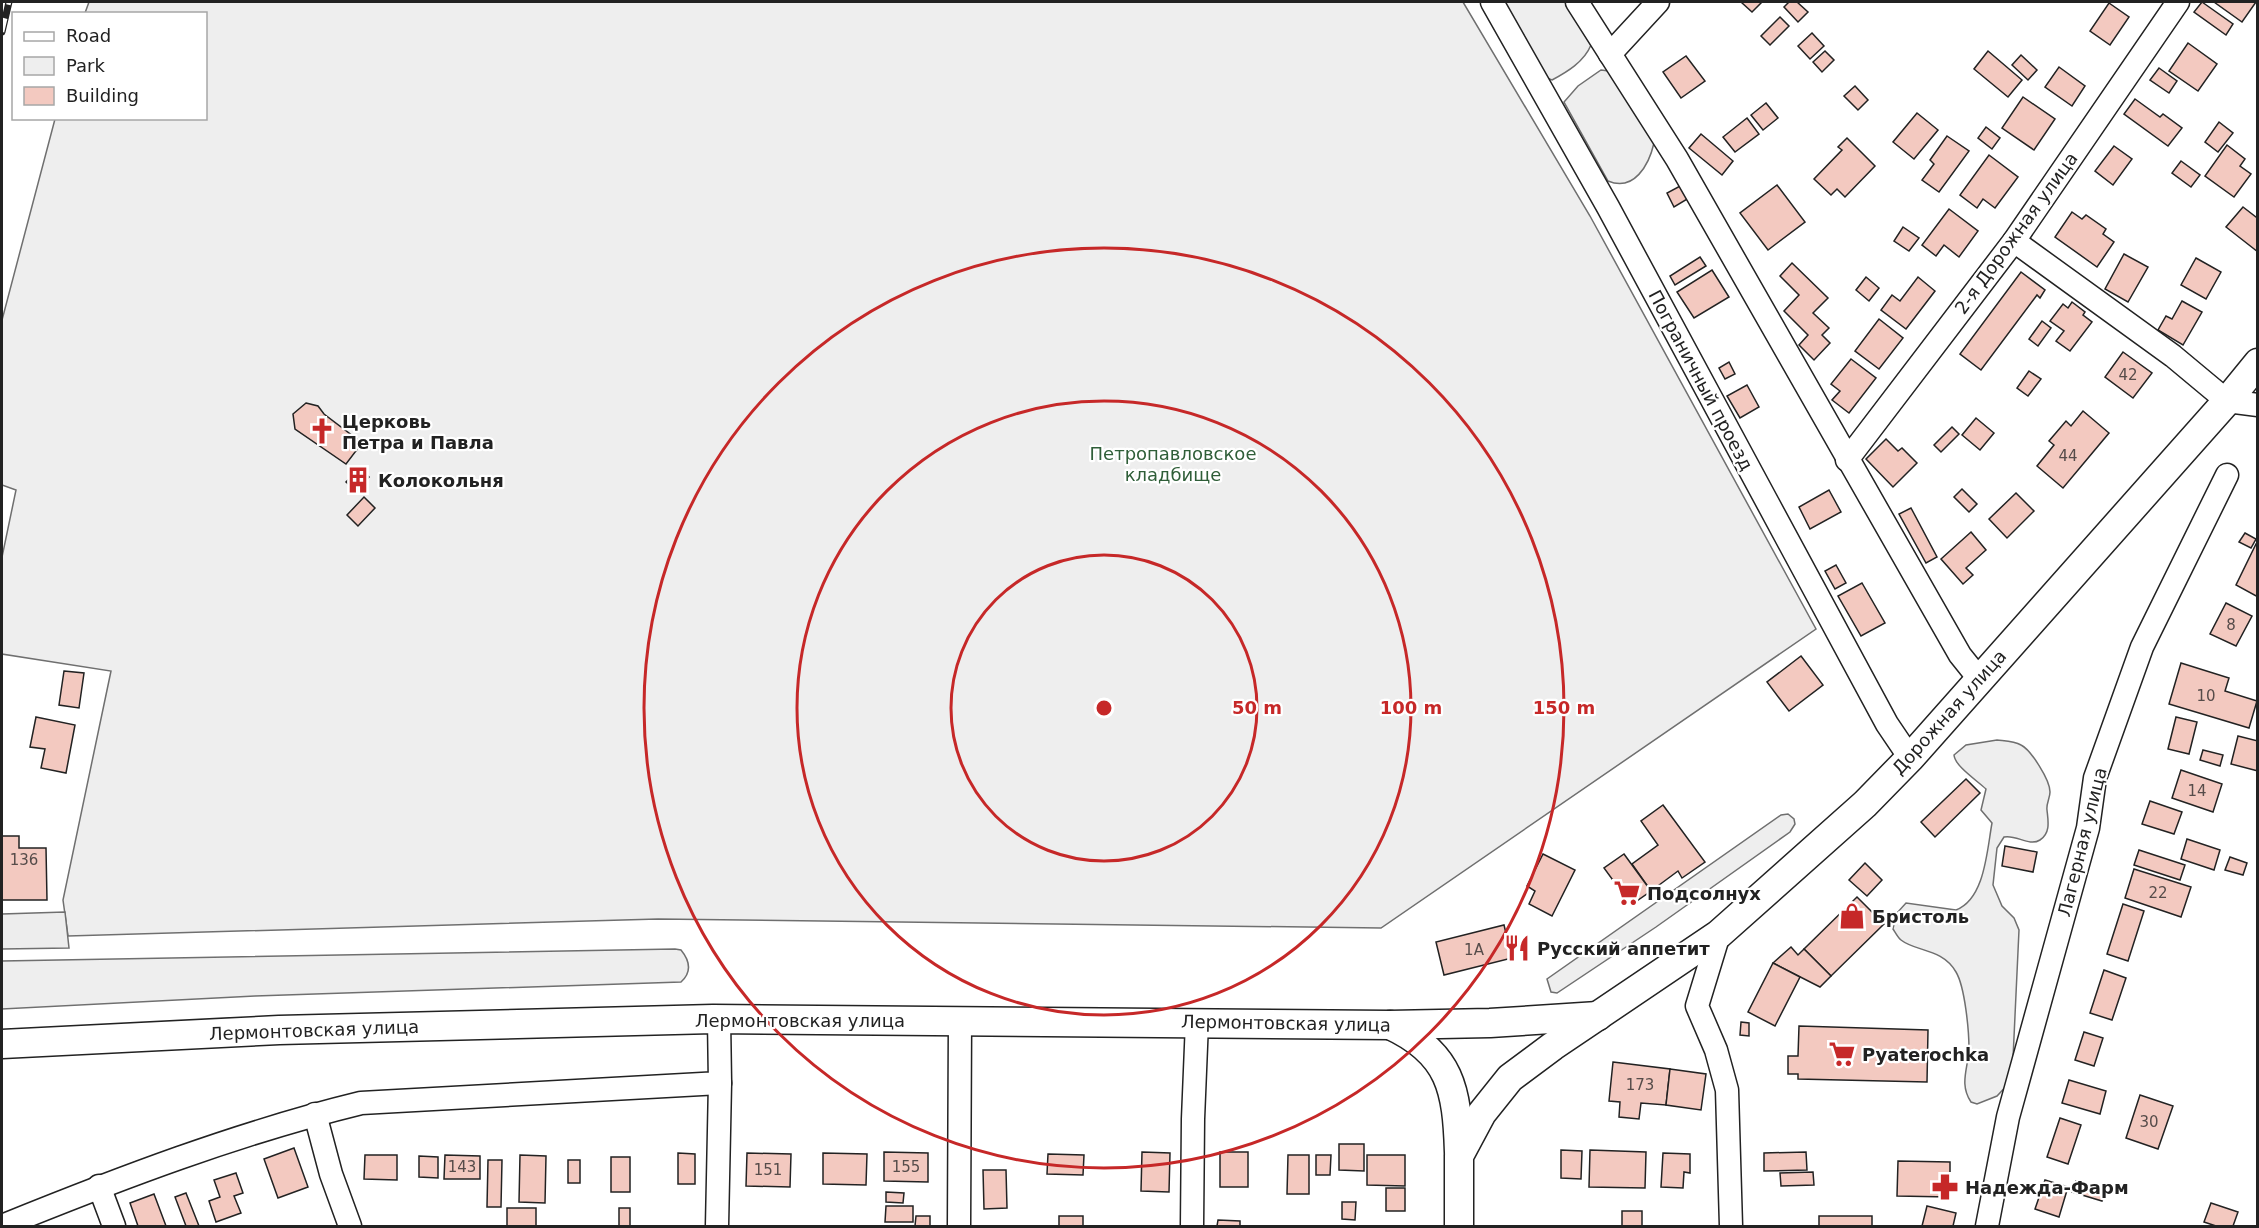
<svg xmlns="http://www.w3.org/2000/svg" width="2259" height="1228" font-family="'DejaVu Sans',sans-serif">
  <rect width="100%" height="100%" fill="#fff"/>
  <g fill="#eee" stroke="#6f6f6f" stroke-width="1.5">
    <polygon points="89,2 1463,2 1590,216 1816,629 1381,928 658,919 68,936 63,900 111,671 2,654 2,557 16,490 2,485 2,320 55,119 206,118 206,14 85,13"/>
    <path d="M1504,2H1565L1591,45C1584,62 1567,72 1552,80L1547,78Z"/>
    <path d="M1601,70L1609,71L1654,143C1649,165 1634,192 1608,181L1564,102L1578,86Z"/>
    <path d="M1997,740C2005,741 2014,741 2021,745C2031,750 2050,780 2050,792C2050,798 2046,804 2047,810C2048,820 2051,833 2040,840C2029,847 2016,834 2004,837L1997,848L1993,885L2002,906L2014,918L2019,930L2012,1080L1997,1096L1977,1104L1971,1102C1959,1084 1968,1069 1969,1049C1969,1031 1965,987 1956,972C1942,948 1916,952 1901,940C1898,938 1895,932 1893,929L1896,914L1906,903L1956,910C1985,899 1987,850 1992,823L1981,810L1986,789C1975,779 1955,766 1954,755L1966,745Z"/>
    <polygon points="1788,814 1794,819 1795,824 1790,832 1656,927 1557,993 1551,992 1547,979 1781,815"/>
    <path d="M675,949L681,950C690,961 692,972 681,982L255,996L2,1009V961Z"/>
  </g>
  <polygon fill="#ededed" stroke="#6f6f6f" stroke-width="1.5" points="65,912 69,948 2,949 2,914"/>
  <g fill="#f3c9c0" stroke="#222" stroke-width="1.5">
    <polygon points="1741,2 1762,2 1752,12"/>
    <polygon points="1789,2 1797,2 1808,12 1798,22 1784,7"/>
    <polygon points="2202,2 2233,24 2226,35 2194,12"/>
    <polygon points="2214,2 2256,2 2242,22"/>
    <polygon points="2109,3 2129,17 2110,45 2090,31"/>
    <polygon points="1780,17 1789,26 1770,45 1761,36"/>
    <polygon points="1812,33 1824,46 1810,59 1798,46"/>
    <polygon points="2188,43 2217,64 2198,91 2169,71"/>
    <polygon points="1825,51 1834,60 1822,72 1813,62"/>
    <polygon points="1988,51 2022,80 2008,97 1974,69"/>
    <polygon points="2021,55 2037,70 2028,80 2012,65"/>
    <polygon points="1686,56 1705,81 1681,98 1663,72"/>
    <polygon points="2059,67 2085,86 2072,106 2045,87"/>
    <polygon points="2159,68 2177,81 2169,93 2150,80"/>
    <polygon points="1855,86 1868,100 1858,110 1844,96"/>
    <polygon points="2023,97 2055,119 2034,150 2002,128"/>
    <polygon points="2135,99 2160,117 2163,114 2182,128 2168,146 2124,114"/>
    <polygon points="1766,103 1778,118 1763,130 1751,115"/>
    <polygon points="1917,113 1938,130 1914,159 1893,142"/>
    <polygon points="1747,118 1759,134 1735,152 1723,137"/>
    <polygon points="2219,122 2233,133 2218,152 2205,142"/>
    <polygon points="1986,127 2000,138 1992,149 1978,138"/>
    <polygon points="1701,134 1733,161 1722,175 1689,148"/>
    <polygon points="1947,136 1969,151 1939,192 1922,180 1934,164 1930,160"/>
    <polygon points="1847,138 1875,166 1845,197 1837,189 1831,195 1814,179 1842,150 1838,147"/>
    <polygon points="2227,145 2245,159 2240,166 2251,174 2234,197 2205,176"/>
    <polygon points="2114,146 2132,159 2113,185 2095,171"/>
    <polygon points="1989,155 2018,177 1995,208 1983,199 1977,208 1960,195"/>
    <polygon points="2181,161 2200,175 2191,187 2172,173"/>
    <polygon points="1682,185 1689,198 1674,207 1667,193"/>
    <polygon points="1777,185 1805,222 1768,250 1740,213"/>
    <polygon points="2243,207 2256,217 2258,215 2258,252 2226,227"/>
    <polygon points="1949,209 1978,231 1959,257 1944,245 1936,256 1922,245"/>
    <polygon points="2072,212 2082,219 2086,215 2106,229 2103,234 2114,242 2097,267 2055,237"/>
    <polygon points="1903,227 1919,238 1909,251 1894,241"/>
    <polygon points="2124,254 2148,267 2128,302 2105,289"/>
    <polygon points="1700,257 1706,266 1675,285 1670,276"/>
    <polygon points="2196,258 2221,272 2206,299 2181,285"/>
    <polygon points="1792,263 1828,298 1813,313 1829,328 1822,335 1830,343 1814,360 1799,345 1808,335 1784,311 1799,295 1780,276"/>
    <polygon points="1712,270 1729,297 1694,318 1677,292"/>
    <polygon points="2021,272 2045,290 2040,298 2037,295 1981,370 1960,354"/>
    <polygon points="1866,277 1879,288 1869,301 1856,290"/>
    <polygon points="1918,277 1935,291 1906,329 1881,310 1892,295 1900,301"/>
    <polygon points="2182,301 2202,312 2183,345 2158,330 2166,316 2172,319"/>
    <polygon points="2072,302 2085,312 2083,315 2092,322 2070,351 2056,341 2064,331 2050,321 2063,304 2068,308"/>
    <polygon points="1879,319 1903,338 1879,369 1855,351"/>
    <polygon points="2042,321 2051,328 2038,346 2029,339"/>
    <polygon points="2123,352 2152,373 2133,398 2105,377"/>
    <polygon points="1851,359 1876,378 1849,413 1832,400 1840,391 1831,384"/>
    <polygon points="1729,362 1735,374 1725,379 1719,368"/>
    <polygon points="2029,371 2041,379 2028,396 2017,388"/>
    <polygon points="1747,385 1759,407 1740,418 1727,396"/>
    <polygon points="306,403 318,406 324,414 362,443 346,464 295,429 293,414"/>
    <polygon points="2083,411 2109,433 2063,488 2037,466 2054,445 2049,441 2066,421 2071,426"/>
    <polygon points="1976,418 1994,433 1980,450 1962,435"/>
    <polygon points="1952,427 1959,434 1941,452 1934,445"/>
    <polygon points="1886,439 1898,451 1902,448 1917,463 1893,487 1866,459"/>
    <polygon points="360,468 369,477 356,491 346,482"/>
    <polygon points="1962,489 1977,504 1969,512 1954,497"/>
    <polygon points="1829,490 1841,512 1810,529 1799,507"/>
    <polygon points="2016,493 2034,511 2007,538 1989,519"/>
    <polygon points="364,497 375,508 358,526 347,515"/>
    <polygon points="1911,508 1937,557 1926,563 1899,514"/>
    <polygon points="1971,532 1986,550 1966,568 1973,575 1963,584 1941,559"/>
    <polygon points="2245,533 2256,539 2251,548 2239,542"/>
    <polygon points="2256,544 2258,545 2258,597 2236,585"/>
    <polygon points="1836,565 1846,583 1835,589 1825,571"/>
    <polygon points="1862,583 1885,623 1861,636 1838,596"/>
    <polygon points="2226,603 2252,616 2236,646 2210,634"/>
    <polygon points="1801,656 1823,685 1789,711 1767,682"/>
    <polygon points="2181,663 2229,678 2225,691 2257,701 2249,728 2169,704"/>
    <polygon points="64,671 84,673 79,708 59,705"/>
    <polygon points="36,717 75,725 66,773 41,768 45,749 30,747"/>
    <polygon points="2176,717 2197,722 2189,754 2168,749"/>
    <polygon points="2238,736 2258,741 2258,771 2231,764"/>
    <polygon points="2203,750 2223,755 2220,766 2200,760"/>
    <polygon points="2181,770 2222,784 2213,812 2172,798"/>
    <polygon points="1966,779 1980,793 1935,837 1921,822"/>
    <polygon points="2150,801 2182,812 2174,834 2142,824"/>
    <polygon points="1663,805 1705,862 1682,878 1678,871 1651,891 1632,864 1658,845 1641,821"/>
    <polygon points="2,836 19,836 19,848 46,848 47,900 2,900"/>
    <polygon points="2187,839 2220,850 2214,870 2181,859"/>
    <polygon points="2005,846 2037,852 2033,872 2002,866"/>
    <polygon points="2139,850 2185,865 2180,880 2134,865"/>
    <polygon points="1543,854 1575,870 1552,916 1529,904 1535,891 1527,886"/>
    <polygon points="1624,854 1651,891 1631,905 1604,868"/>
    <polygon points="2230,857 2247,863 2243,875 2225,870"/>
    <polygon points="1865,863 1882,880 1867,896 1849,880"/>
    <polygon points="2134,869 2191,887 2181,917 2125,898"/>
    <polygon points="1857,897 1884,924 1831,976 1804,949"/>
    <polygon points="2123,904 2144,911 2128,961 2107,954"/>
    <polygon points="1504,925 1512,958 1444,975 1436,942"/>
    <polygon points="1791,947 1798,955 1804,949 1831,976 1820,987 1773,963"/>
    <polygon points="1773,963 1800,977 1775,1026 1748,1012"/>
    <polygon points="2104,970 2126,978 2112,1020 2090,1013"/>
    <polygon points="1741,1022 1749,1023 1749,1036 1740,1035"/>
    <polygon points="1799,1026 1928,1030 1927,1082 1798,1079 1798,1074 1788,1074 1788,1056 1798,1056"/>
    <polygon points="2084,1032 2103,1038 2094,1066 2075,1060"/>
    <polygon points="1613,1062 1670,1069 1666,1105 1641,1103 1639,1119 1619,1117 1620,1102 1609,1101"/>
    <polygon points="1670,1069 1706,1074 1701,1110 1666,1105"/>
    <polygon points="2069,1080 2106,1091 2100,1114 2062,1103"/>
    <polygon points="2140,1095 2173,1106 2158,1149 2126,1138"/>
    <polygon points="2060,1118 2081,1125 2068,1164 2047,1157"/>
    <polygon points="1339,1144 1364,1144 1364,1171 1339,1170"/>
    <polygon points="294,1148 308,1187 278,1198 264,1159"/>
    <polygon points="1561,1150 1582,1151 1581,1179 1561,1178"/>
    <polygon points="1590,1150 1646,1152 1645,1188 1589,1187"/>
    <polygon points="884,1152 928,1153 928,1182 884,1181"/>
    <polygon points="1142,1152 1170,1153 1169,1192 1141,1191"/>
    <rect x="1220" y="1152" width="28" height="35"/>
    <polygon points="1806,1152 1807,1170 1764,1171 1764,1153"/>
    <polygon points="678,1153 695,1154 695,1184 678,1184"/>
    <polygon points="747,1153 791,1154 790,1187 746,1186"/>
    <polygon points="823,1153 867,1154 866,1185 823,1184"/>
    <polygon points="1663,1153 1690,1154 1690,1173 1684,1172 1683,1188 1661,1187"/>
    <polygon points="1048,1154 1084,1155 1083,1175 1047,1174"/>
    <polygon points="365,1155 397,1155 397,1180 364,1179"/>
    <polygon points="445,1155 480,1156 480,1179 444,1179"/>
    <polygon points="520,1155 546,1156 545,1203 519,1202"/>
    <polygon points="1288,1155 1309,1155 1309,1194 1287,1194"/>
    <polygon points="1316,1155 1331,1155 1330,1175 1316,1175"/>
    <polygon points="1367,1155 1405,1155 1405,1186 1367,1185"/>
    <polygon points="419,1156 438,1157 438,1178 419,1177"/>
    <rect x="611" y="1157" width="19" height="35"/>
    <polygon points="488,1160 502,1160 501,1207 487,1207"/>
    <rect x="568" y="1160" width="12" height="23"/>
    <polygon points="1898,1161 1950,1162 1950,1197 1897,1196"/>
    <polygon points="983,1170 1006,1170 1007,1208 984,1209"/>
    <polygon points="1813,1172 1814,1185 1781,1186 1780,1173"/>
    <polygon points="236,1173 243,1193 234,1196 241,1213 216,1222 209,1201 220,1197 214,1180"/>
    <polygon points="2045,1180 2068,1187 2059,1217 2035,1209"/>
    <polygon points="2076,1181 2106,1190 2102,1201 2072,1192"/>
    <rect x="1386" y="1188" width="19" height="23"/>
    <polygon points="886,1192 904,1193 903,1203 886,1202"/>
    <polygon points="186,1193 199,1226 186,1226 175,1197"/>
    <polygon points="154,1194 166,1226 138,1226 130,1203"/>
    <polygon points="1342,1202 1356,1202 1355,1220 1342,1219"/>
    <polygon points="2211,1203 2238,1212 2233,1226 2216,1226 2204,1222"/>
    <polygon points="886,1206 913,1206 913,1222 885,1222"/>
    <polygon points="1927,1206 1956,1213 1953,1226 1922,1226"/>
    <rect x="507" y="1208" width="29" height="18"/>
    <rect x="619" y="1208" width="11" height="18"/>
    <rect x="1622" y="1211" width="20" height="15"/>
    <polygon points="916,1216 930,1216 930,1226 915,1226"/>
    <rect x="1059" y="1216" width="24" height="10"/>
    <rect x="1819" y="1216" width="53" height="10"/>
    <polygon points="1218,1220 1240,1221 1240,1226 1217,1226"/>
  </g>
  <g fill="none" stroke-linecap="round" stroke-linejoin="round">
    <g stroke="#222" stroke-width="25">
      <g id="minor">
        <polyline points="1492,2 1608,207 1887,724 1910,758"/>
        <polyline points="1577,2 1677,159 1960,655 1980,680"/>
        <polyline points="1610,54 1658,2"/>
        <polyline points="2014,241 2173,356 2227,401 2258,405"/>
        <polyline points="1847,460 2014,241 2178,2"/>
        <polyline points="1719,934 1697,1006 1716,1050 1727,1090 1731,1226"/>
        <polyline points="315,1114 331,1174 350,1226"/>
        <polyline points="99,1186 114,1226"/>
        <path d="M2,1226C118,1179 238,1133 361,1103L720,1083L719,1019"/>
        <polyline points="717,1226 720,1083"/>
        <polyline points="959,1226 960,1021"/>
        <polyline points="1192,1226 1193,1119 1197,1022"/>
        <polyline points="1987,1226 2008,1117 2088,828 2095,778 2142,647 2227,475"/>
      </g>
    </g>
    <g stroke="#222" stroke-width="31">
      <g id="major">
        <path d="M1390,1025C1451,1053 1457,1090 1459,1152"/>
        <polyline points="2,1044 279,1030 713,1019 1390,1025 1490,1023 1598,1016"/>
        <polyline points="1459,1226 1459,1156 1482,1113 1510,1078 1553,1046 1719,934 1865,804 1910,758 2227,401 2258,363"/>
      </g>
    </g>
    <use href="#minor" stroke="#fff" stroke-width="22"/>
    <use href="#major" stroke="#fff" stroke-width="28"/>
    <g stroke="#222" stroke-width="7">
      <polyline id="rail" points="2,32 9,2"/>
    </g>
    <use href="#rail" stroke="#fff" stroke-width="4.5" stroke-dasharray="14" stroke-linecap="butt"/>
  </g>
  <g fill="none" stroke="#c62828" stroke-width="3">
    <circle cx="1104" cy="708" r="153"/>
    <circle cx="1104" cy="708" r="307"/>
    <circle cx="1104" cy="708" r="460"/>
  </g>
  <defs>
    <g id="church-bare" transform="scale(2.07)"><path d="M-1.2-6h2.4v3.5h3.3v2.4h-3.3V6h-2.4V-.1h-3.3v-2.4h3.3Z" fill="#c62828" stroke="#fff" stroke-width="2.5" paint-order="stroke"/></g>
    <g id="building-bare" transform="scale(2.07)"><path d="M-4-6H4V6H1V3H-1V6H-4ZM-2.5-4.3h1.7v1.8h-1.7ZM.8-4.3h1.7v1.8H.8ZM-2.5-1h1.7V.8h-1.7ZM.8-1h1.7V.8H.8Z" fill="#c62828" stroke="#fff" stroke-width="2.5" paint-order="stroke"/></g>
    <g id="supermarket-bare" transform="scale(2.07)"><path d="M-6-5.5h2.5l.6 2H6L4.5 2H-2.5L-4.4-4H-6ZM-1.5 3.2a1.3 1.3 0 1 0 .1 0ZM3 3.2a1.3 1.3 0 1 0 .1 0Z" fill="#c62828" stroke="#fff" stroke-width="2.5" paint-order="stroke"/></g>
    <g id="shop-bare" transform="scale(2.07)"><path d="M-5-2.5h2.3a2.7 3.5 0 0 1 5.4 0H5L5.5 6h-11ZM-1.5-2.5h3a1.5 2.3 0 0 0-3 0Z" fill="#c62828" stroke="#fff" stroke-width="2.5" paint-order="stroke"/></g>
    <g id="restaurant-bare" transform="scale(2.07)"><path d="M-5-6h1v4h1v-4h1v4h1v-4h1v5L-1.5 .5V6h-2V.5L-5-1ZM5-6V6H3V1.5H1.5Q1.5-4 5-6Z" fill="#c62828" stroke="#fff" stroke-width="2.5" paint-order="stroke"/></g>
    <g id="pharmacy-bare" transform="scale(2.07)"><path d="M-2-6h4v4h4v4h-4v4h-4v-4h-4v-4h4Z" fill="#c62828" stroke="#fff" stroke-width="2.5" paint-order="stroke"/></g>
  </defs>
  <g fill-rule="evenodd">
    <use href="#church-bare" x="322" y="431"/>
    <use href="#building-bare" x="358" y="480"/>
    <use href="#supermarket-bare" x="1627" y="893"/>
    <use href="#shop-bare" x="1852" y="916"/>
    <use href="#restaurant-bare" x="1517" y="948"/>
    <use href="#supermarket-bare" x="1842" y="1054"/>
    <use href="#pharmacy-bare" x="1945" y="1187"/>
  </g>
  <g text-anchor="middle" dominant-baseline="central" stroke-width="4.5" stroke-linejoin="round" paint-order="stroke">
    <g font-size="15" fill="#564c4a">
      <text x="2128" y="375">42</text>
      <text x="2068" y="456">44</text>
      <text x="2231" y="625">8</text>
      <text x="2206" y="696">10</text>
      <text x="2197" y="791">14</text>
      <text x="24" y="860">136</text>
      <text x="2158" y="893">22</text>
      <text x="1474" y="950">1А</text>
      <text x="1640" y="1085">173</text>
      <text x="2149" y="1122">30</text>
      <text x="462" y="1167">143</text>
      <text x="906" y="1167">155</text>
      <text x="768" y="1170">151</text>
    </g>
    <g font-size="18" fill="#222" stroke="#fff">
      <text transform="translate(2016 233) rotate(-54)">2-я Дорожная улица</text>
      <text transform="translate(1701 380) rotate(62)">Пограничный проезд</text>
      <text transform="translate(1949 712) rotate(-48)">Дорожная улица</text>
      <text transform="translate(2082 842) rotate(-76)">Лагерная улица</text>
      <text x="800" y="1020">Лермонтовская улица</text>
      <text transform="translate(1286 1023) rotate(1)">Лермонтовская улица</text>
      <text transform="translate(314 1030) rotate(-2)">Лермонтовская улица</text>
    </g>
    <g font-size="18" font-weight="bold" fill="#222" stroke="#fff" text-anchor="start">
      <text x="342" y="421">Церковь<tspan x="342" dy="21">Петра и Павла</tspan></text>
      <text x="378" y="480">Колокольня</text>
      <text x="1647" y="893">Подсолнух</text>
      <text x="1872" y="916">Бристоль</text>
      <text x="1537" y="948">Русский аппетит</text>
      <text x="1862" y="1054">Pyaterochka</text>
      <text x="1965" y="1187">Надежда-Фарм</text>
    </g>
    <g font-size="18" fill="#2f5e38" stroke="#fff">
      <text x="1173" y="453">Петропавловское<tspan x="1173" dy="21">кладбище</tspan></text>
    </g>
  </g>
  <circle cx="1104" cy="708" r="9" fill="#c62828" stroke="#fff" stroke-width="3"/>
  <g font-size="18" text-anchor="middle" font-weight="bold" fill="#c62828" stroke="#fff" stroke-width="4.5" stroke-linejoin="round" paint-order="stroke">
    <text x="1257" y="714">50 m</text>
    <text x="1411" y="714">100 m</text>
    <text x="1564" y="714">150 m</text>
  </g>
  <rect width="2259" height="1228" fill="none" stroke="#222222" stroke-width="6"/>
  <rect x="12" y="12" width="195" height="108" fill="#ffffff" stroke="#a7a7a7" stroke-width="1.5"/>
  <rect x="24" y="32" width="30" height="9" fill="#ffffff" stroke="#a7a7a7" stroke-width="1.5"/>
  <text x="66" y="42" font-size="18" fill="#222222">Road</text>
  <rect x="24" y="57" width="30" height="18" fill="#eeeeee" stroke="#a7a7a7" stroke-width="1.5"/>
  <text x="66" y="72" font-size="18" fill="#222222">Park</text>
  <rect x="24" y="87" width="30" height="18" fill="#f3c9c0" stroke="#a7a7a7" stroke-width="1.5"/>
  <text x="66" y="102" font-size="18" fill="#222222">Building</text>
</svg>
